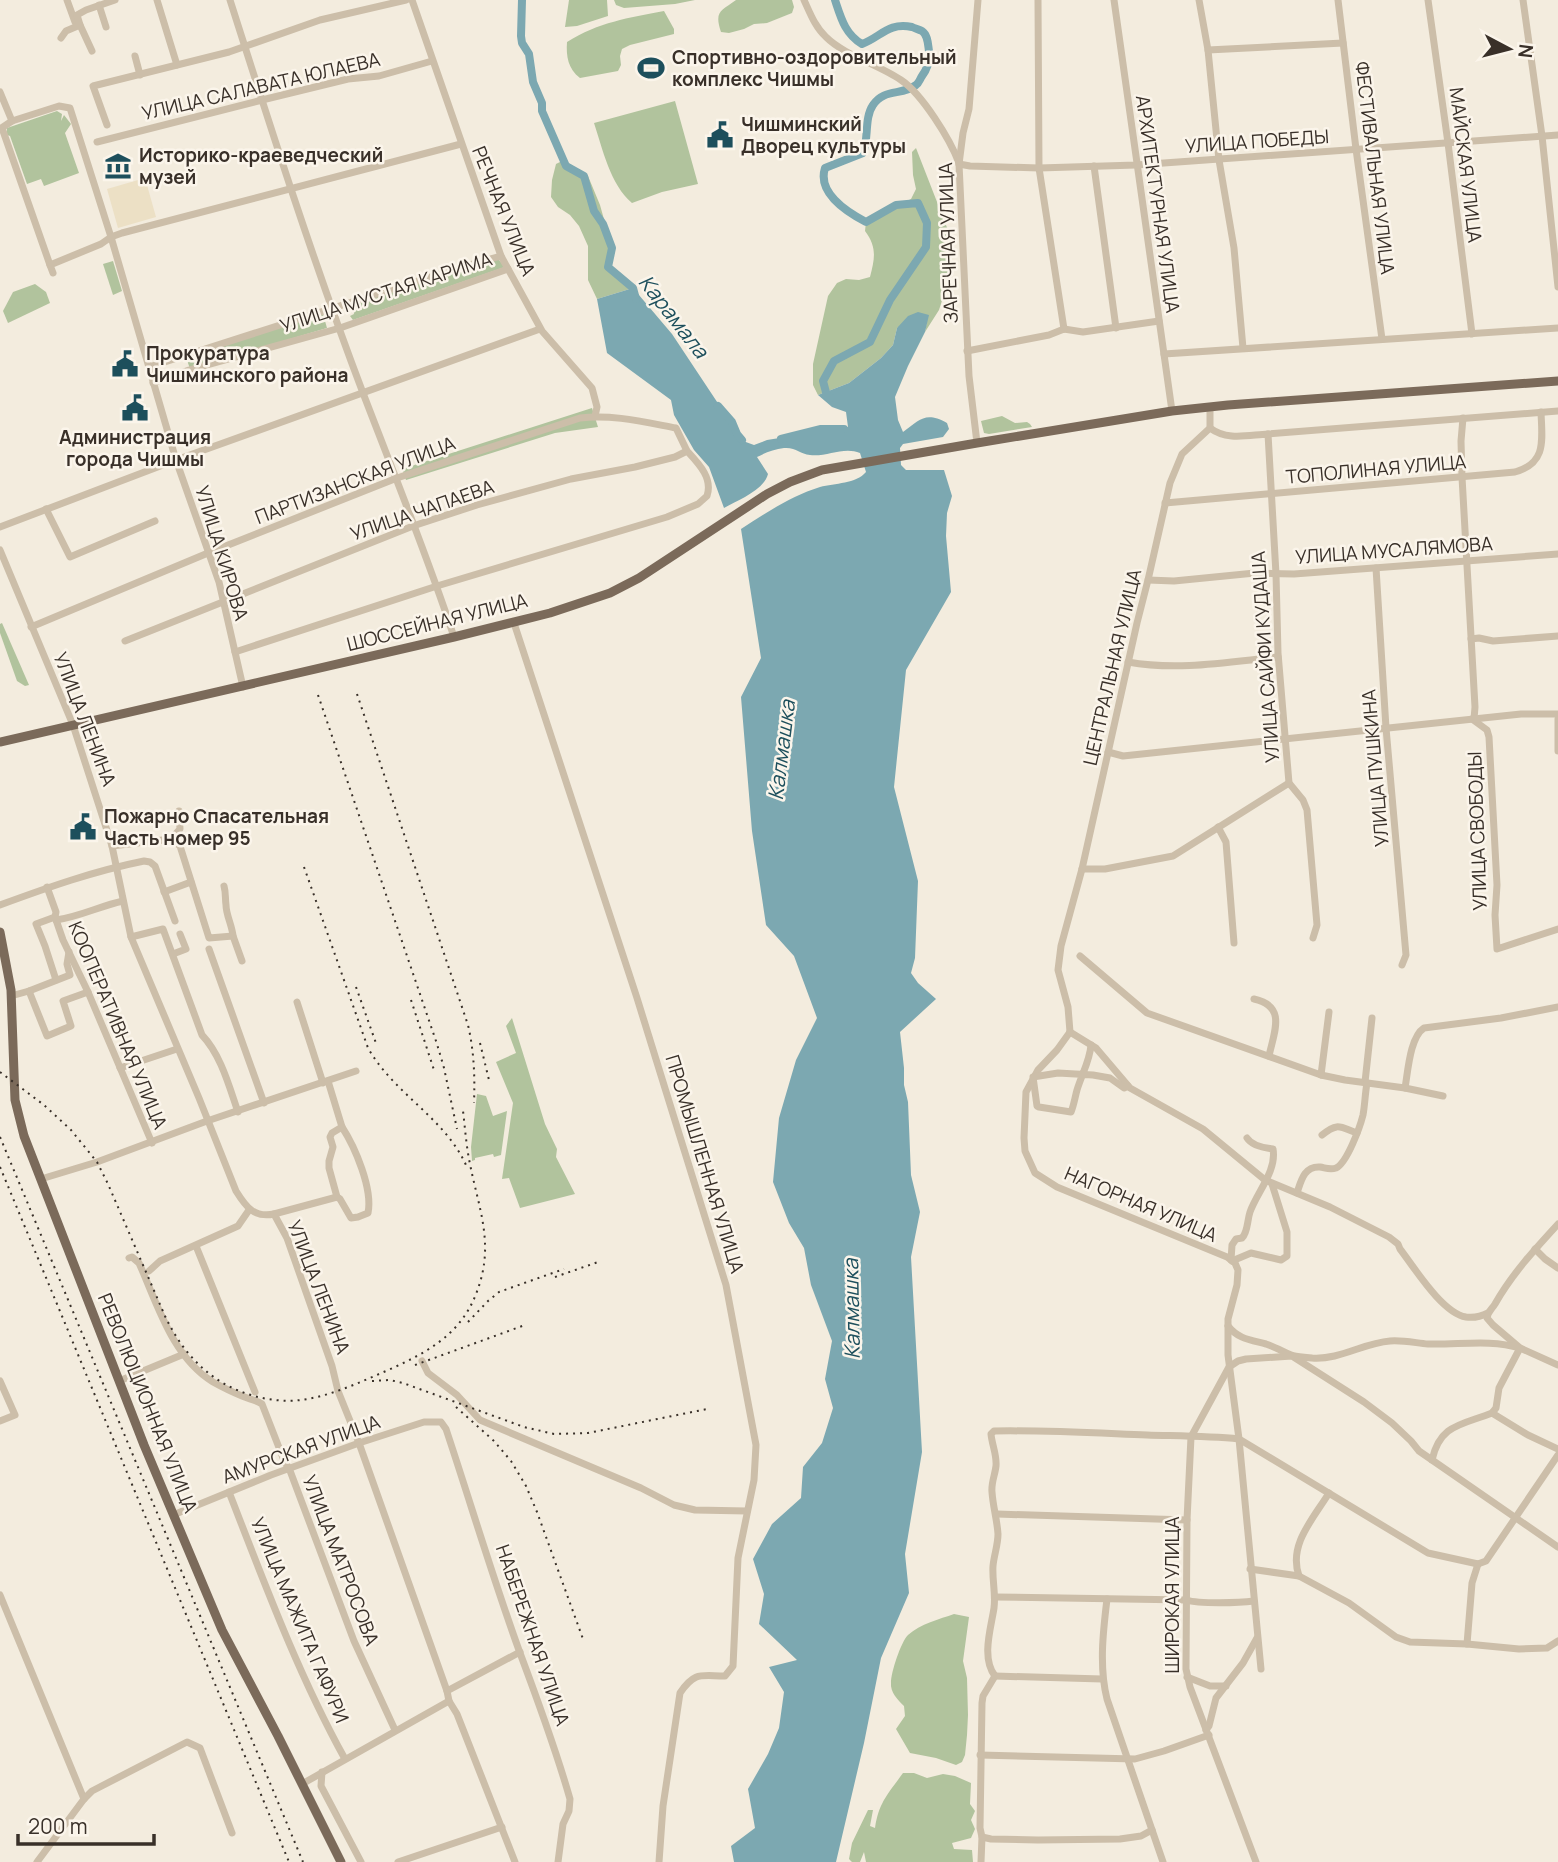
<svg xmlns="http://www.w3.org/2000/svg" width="1558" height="1862" font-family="Manrope,sans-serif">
  <rect width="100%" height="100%" fill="#f3ecde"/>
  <g fill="#b1c39d">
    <polygon points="569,0 607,0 608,16 577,26 565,27"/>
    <polygon points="614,0 695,0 675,4 624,8 616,5"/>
    <path d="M736,0H792L794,7L792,13L767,23L754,24L744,29L729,33L721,32C714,11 721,11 736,0Z"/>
    <path d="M664,11L674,29V34L630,45L622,49L620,56L621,65L618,71L580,78C568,69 566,56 567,42C599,22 628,18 664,11Z"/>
    <path d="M675,101L698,184L662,192L632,203C610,184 603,150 594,123Z"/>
    <polygon points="57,111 62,114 61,121 64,115 71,124 65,133 79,173 44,186 41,179 27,184 10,136 7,135 7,128"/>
    <path d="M916,148L953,243L947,285L939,310L925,332L928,315L897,328L893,345L881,358L849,383L818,395L813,385V364L828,296L837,283L846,279L859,280L870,277C875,258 877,247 865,231L866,222L911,199L916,189L913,175L912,152Z"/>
    <polygon points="564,160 588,176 600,205 612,248 608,267 633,288 597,299 588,280 588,246 579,226 570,215 558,207 551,197 552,180 556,164"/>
    <polygon points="494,259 499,260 505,267 353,320 350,316 354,314 353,304"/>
    <polygon points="113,261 122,291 113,295 103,264"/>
    <polygon points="35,284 46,292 50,303 8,323 3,311 13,292"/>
    <polygon points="323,314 327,328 190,369 186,357"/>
    <polygon points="592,408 598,427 555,433 406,480 402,469"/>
    <polygon points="1002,416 1015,423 1027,422 1030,424 1032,427 989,434 984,433 981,421"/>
    <polygon points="2,623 29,685 25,686 17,681 0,633 0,624"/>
    <polygon points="512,1018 545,1124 557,1149 556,1157 575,1194 520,1208 509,1178 502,1179 513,1103 496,1062 516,1053 506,1026"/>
    <polygon points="477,1094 486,1096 493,1116 507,1111 501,1155 494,1157 493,1154 475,1158 475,1160 472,1161 471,1147"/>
    <path d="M954,1614L969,1617L963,1661L967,1678L968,1715L967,1735L965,1755L962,1762L956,1765L936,1758L910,1753L896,1729L905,1716L904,1706C898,1700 890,1692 891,1683C891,1672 901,1642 908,1635C920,1624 940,1619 954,1614Z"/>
    <path d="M903,1773H914L927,1778L943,1774L955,1776L971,1783L970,1804L975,1811L971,1820L975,1829L971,1838L952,1843L954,1849L972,1850L973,1862H866L864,1852L860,1862H852L849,1859L852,1843L868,1810H873L870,1826L875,1828C879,1802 888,1794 903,1773Z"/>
  </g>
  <polygon fill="#ece0c5" points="145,178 156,217 118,228 107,189"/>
  <path fill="#7ca8b1" d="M633,288L672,334L743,441L754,445L767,440L848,427L846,412L832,407L818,395L849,383L881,358L893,345L897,328L908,316L918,312L929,315L925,332L908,366L895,397L898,420L903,432C920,420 925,411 947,423L949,429L943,437L903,444L900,448L901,465L906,470H944L952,496L947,513L946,536L951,592L906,670L894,787L918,881L915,958L911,973L918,983L936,999L900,1032L904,1068V1085L908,1102L911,1175L920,1212L911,1257L922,1452L905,1554L909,1593L881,1658L864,1743L836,1862H734L731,1846L755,1828L748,1789L768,1754L779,1728L784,1692L769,1667L797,1660L759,1624L764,1594L753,1559L772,1524L801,1498L803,1467L822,1443L833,1408L825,1379L832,1341L811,1285L804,1248L789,1223L773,1182L779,1118L796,1060L817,1018L794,956L766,925L752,831L741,697L761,658L741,529C766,513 791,496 820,487C835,483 856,484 866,472L860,453C844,446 827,457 810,455C800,454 796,447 784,448C774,449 765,453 757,457L768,474C764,490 738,500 724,508L709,467L694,450L674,415L671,400L607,353L597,299Z"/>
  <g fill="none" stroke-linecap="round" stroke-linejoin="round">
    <g stroke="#7ca8b1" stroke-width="8">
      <polyline points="522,0 521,36 522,43 529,54 533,82 542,103 542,111 566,166 584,176 594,211 603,224 612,248 608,267 633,288 636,299"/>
      <path d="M831,398L827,396L823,381L834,361L870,342L890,300L926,247L927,223L918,203L896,205L866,222C847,212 817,193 825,168L863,153C869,139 864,118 873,105C884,88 902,96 916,85C919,83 920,79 922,76C928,68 930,61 929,51C928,45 928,35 922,31C920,30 914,28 912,27C888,22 881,37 862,44C845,34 841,18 835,0"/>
      <polyline points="718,406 732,422 737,434 742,440"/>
      <polyline points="781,439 821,429 844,429"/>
    </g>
    <g stroke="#ccbea9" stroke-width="7">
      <polyline points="67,0 75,22"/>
      <polyline points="157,0 177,65"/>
      <path d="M230,0C272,132 314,264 363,393C394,474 427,555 454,637"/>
      <polyline points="412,0 501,256 542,331 592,388 597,407 595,416"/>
      <path d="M804,0C810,13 815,27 826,37C844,55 879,65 901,80C922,94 950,139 959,163"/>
      <polyline points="1038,0 1039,168 1064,329"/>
      <polyline points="1114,0 1172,411"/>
      <polyline points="1199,0 1208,50 1219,160 1234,248 1243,348"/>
      <polyline points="1338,0 1356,149 1382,339"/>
      <polyline points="1428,0 1448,143 1472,334"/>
      <polyline points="1523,0 1542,136 1558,287"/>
      <polyline points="99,5 106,27"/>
      <polyline points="80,25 92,51"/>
      <polyline points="61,38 66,31 80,25 77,15 86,10 115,0"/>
      <polyline points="1208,50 1343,43"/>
      <polyline points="135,56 140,75"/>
      <polyline points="0,92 12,121"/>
      <polyline points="107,125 93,86 229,52 320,20 406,0"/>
      <polyline points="2,128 50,265"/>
      <polyline points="0,129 12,121 59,106 70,108 111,237 176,460 219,582 243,687"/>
      <polyline points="97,142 262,100 348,79 379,76 432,61"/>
      <polyline points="959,164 970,166 1039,168 1136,165 1558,135"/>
      <polyline points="1094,166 1116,328"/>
      <polyline points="53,273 50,265 101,244 111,237 122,233 461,144"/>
      <polyline points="1064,329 1083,332 1159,321"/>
      <polyline points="967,351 1049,335 1064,329"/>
      <polyline points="1164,354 1558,328"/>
      <polyline points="149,367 455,269 501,256"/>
      <polyline points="153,383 189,370 340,328 508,269"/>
      <polyline points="1463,418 1461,441 1462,477 1475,707 1474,719"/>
      <path d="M1210,428C1227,441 1248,435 1268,434L1276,574L1278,653L1289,783L1303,800L1307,810L1317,925L1313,938"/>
      <polyline points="1268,434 1558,411"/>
      <polyline points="977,443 969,376 959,164 963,133 969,109 978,0"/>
      <path d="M1165,503L1515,472C1547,463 1542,440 1541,412"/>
      <polyline points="46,509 70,557 155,521"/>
      <polyline points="0,527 176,460 540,329"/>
      <path d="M0,550L73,725L112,846L131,937L199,1098L236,1191C246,1207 254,1218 274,1214L287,1238L332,1366L338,1391L359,1443L447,1691L449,1701L457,1714L515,1862"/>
      <polyline points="1376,568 1386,728 1406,955 1402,965"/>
      <polyline points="1148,580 1174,581 1255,573 1294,574 1558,554"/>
      <path d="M514,623L637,998L726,1285L756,1445L754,1480L738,1558L733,1666L725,1676C701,1676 695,1671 680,1693L663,1806L659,1862"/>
      <path d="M31,627L208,553L397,478L580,418C612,414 644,422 676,428L687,451"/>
      <polyline points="1471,639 1479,638 1493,641 1558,636"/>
      <path d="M125,641L413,526L477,505L571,479L635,467L675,457L687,451C699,464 713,478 707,496L698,504L667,517L437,586L235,652"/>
      <path d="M1128,662C1178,671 1228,662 1278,657"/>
      <polyline points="1472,719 1487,730 1489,737 1497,885 1495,915 1497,949 1558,929"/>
      <polyline points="1558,719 1558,751"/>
      <polyline points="1108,752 1123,756 1521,714 1558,714"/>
      <polyline points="1218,827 1226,842 1234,943"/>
      <polyline points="171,839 180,829 179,811"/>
      <polyline points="112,846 171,839 180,846 209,938 233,936 242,961"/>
      <polyline points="1082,869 1105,869 1173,856 1289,783"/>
      <path d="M224,886C226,893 225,898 226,905C226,915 232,925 233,936"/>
      <polyline points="47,887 56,912 55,917"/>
      <polyline points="164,892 191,882"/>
      <path d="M0,905C49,887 94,871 144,861L150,862L155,866L175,921"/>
      <path d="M56,920C79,917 100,906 123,901"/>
      <path d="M131,937L163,929L202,1035C221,1055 229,1086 238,1112"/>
      <polyline points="209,949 264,1103"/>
      <polyline points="173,954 186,949 180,934"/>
      <polyline points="1080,956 1147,1013 1321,1075 1345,1080 1405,1088 1443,1096"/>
      <polyline points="56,980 45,946 36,924 55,917 63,940 88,992 152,1143"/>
      <polyline points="29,991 47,1036 71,1026 63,1001 88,992"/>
      <polyline points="11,996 29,991 70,975 67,964 69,952"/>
      <path d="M1254,999C1287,1006 1274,1032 1269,1056"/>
      <polyline points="297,1002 323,1083"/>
      <polyline points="1070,1032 1057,1050 1038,1070 1026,1092 1024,1138 1025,1151 1035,1173 1057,1187 1227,1257 1235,1263 1238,1270 1237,1285 1228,1319 1228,1355 1239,1439 1261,1669"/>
      <polyline points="1070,1032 1068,1007 1058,970 1061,946 1082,869 1137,623 1148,580 1170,483 1182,454 1210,428 1210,407"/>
      <path d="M1070,1032L1096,1048L1130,1088L1203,1129L1265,1180L1330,1207L1389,1237L1398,1244L1400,1249C1414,1267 1442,1313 1466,1317C1473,1318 1482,1316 1488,1313"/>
      <path d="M1091,1045C1090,1060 1082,1074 1077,1090C1075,1097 1074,1105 1071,1112L1039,1107L1037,1106L1033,1077L1058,1073L1093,1075L1110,1078L1124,1088L1128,1086"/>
      <polyline points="120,1068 177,1049"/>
      <polyline points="1321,1075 1329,1012"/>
      <polyline points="1365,1082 1372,1018"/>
      <path d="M1405,1088C1408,1071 1410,1037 1424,1028L1501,1018L1558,1007"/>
      <path d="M1322,1135C1338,1122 1340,1127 1357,1133"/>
      <polyline points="41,1179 97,1162 207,1121 356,1071"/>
      <path d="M1297,1193C1301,1181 1304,1166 1320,1167C1326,1168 1330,1170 1336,1168C1347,1163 1360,1127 1363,1115C1365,1104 1365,1094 1367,1083"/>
      <path d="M337,1197L340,1199L351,1218L358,1217L368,1213C373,1189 355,1147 342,1127"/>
      <polyline points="274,1214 337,1197 329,1168 329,1161 333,1147 330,1137 332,1133 342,1127 328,1081"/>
      <path d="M1558,1224C1535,1249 1512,1274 1495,1304C1492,1309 1488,1311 1487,1318L1493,1325L1520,1348L1558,1365"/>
      <polyline points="196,1246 255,1392"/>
      <polyline points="1535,1249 1545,1259 1558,1268"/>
      <path d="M129,1258L132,1257L139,1263C157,1303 172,1357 213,1382C222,1387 232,1392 242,1396C249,1399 256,1400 262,1404L285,1463L289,1468L354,1641L395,1730"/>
      <path d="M1231,1260L1232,1245L1236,1239L1242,1238C1248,1232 1247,1221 1250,1212C1257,1192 1277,1171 1273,1149C1264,1148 1252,1146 1247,1138"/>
      <polyline points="1232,1261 1251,1253 1281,1260 1287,1256 1287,1232 1272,1184"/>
      <polyline points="149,1271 160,1261 238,1226 249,1210"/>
      <path d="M1228,1326C1238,1339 1251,1340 1266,1344C1275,1347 1282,1351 1291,1355C1295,1357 1306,1357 1312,1358C1340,1360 1363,1343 1390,1341C1403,1340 1416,1343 1428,1344C1459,1345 1490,1339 1520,1348L1499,1388L1496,1408L1492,1413C1462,1425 1440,1424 1432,1460"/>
      <polyline points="422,1361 428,1373 457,1395 480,1420 641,1488 674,1505 695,1510 747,1511"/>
      <polyline points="0,1381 15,1415 0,1421"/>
      <polyline points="119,1381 184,1354"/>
      <polyline points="1492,1413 1528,1435 1558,1449"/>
      <path d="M229,1492C264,1582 298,1674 345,1759"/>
      <polyline points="997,1514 1187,1520"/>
      <path d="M173,1515L271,1475L359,1443L424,1422H441L446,1429C471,1504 493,1579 520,1653C538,1701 556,1750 570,1799L569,1811L563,1824L558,1862"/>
      <polyline points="1250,1569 1299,1576 1349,1603 1396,1637 1410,1642 1467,1644 1519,1649 1547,1648 1558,1641"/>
      <path d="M1299,1576C1288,1545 1313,1519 1329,1493"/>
      <polyline points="0,1595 84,1799"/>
      <path d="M995,1597L1186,1600C1199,1604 1239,1603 1254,1601"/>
      <path d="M1107,1599C1103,1632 1099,1667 1107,1699L1163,1862"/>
      <polyline points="1467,1644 1472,1583 1478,1564"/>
      <path d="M995,1676C981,1658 991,1628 994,1608C996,1594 992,1580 993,1566C994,1555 998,1545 998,1534C997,1519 993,1507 992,1492C991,1483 995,1475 996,1466C997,1455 992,1445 991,1434L994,1431C1045,1430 1096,1433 1147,1435C1178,1436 1208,1436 1239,1439L1428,1553L1478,1564L1486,1561L1558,1455"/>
      <polyline points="995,1676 983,1696 982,1703 980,1828 982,1837 991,1839 1038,1840 1120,1839 1141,1836 1152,1830"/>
      <polyline points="995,1676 1102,1679"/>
      <polyline points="1187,1677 1210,1686 1226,1686"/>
      <polyline points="447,1691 520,1652"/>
      <polyline points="1206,1730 1209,1726 1216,1698 1243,1663 1257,1638"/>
      <polyline points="980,1755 1135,1759 1164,1751 1209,1735"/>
      <polyline points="322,1772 321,1786 361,1862"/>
      <polyline points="302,1784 449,1701"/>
      <polyline points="37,1862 84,1799 92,1791 187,1742 200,1748 232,1833"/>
      <polyline points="398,1862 502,1827"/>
      <polyline points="981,1862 982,1837"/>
      <polyline points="1256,1862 1190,1687 1186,1669 1187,1520 1191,1437 1229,1367 1238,1361 1246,1359 1292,1356 1364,1402 1392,1423 1411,1441 1419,1451 1558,1547"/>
    </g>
    <g stroke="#7b6a5a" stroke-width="9">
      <polyline points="0,742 454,637 550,613 610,593 639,578 767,494 790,482 822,470 977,443 1172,411 1228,405 1558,381"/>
      <polyline points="0,932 11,990 15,1100 24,1136 144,1445 222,1630 278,1736 341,1862"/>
    </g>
    <g stroke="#393029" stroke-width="2" stroke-dasharray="2 5" stroke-linecap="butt">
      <path d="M357,694L468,1025C474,1051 475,1076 474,1103"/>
      <polyline points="318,695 437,1044 444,1068 457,1129"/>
      <path d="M304,867L368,1048C394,1094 444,1117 466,1165"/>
      <polyline points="356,987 377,1046"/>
      <polyline points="411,1000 434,1070"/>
      <polyline points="480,1043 489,1080"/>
      <path d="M0,1072L44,1105L71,1130L97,1162L108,1184L165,1316C175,1337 188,1356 206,1371C230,1392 269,1404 301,1400C331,1396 358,1383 386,1371C424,1354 460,1336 476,1294C496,1244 478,1208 469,1159C466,1143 465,1127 463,1111"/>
      <polyline points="0,1137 303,1862"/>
      <polyline points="0,1167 289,1862"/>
      <polyline points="555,1277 601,1261"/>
      <polyline points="468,1322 488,1301 499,1292 564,1269"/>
      <polyline points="415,1365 525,1325"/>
      <polyline points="372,1381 390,1380 403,1383 524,1427 554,1434 588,1433 707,1409"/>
      <polyline points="456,1407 494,1441 511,1461 526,1486 537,1512 583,1639"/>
    </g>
  </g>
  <defs>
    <g id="stadium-bare" transform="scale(2.1)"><path d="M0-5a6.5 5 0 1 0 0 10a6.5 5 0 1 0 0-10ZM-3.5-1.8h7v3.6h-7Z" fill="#1d4f5c" stroke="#fbf5eb" stroke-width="2.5" paint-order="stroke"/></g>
    <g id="civic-bare" transform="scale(2.1)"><path d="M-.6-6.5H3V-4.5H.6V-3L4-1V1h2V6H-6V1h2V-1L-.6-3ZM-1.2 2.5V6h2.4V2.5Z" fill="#1d4f5c" stroke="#fbf5eb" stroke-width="2.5" paint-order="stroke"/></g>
    <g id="museum-bare" transform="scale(2.1)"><path d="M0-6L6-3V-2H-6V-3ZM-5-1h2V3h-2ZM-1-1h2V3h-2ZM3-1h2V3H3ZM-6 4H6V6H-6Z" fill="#1d4f5c" stroke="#fbf5eb" stroke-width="2.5" paint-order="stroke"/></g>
  </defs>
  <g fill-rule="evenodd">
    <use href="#stadium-bare" x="651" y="68"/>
    <use href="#civic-bare" x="720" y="135"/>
    <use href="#museum-bare" x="118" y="166"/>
    <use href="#civic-bare" x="125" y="364"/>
    <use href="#civic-bare" x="135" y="408"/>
    <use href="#civic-bare" x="83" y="827"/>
  </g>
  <g text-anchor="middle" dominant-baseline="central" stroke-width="5" stroke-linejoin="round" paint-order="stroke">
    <g font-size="19" font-weight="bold" fill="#393029" stroke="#fbf5eb" text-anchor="start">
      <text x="672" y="57">Спортивно-оздоровительный<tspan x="672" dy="22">комплекс Чишмы</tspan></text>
      <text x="741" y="124">Чишминский<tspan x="741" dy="22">Дворец культуры</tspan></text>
      <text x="139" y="155">Историко-краеведческий<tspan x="139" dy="22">музей</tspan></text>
      <text x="146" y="353">Прокуратура<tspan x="146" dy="22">Чишминского района</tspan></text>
      <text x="135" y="437" text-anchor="middle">Администрация<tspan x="135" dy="22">города Чишмы</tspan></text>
      <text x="104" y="816">Пожарно Спасательная<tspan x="104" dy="22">Часть номер 95</tspan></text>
    </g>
    <g font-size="19" fill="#393029" stroke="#fbf5eb">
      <text transform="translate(261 86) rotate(-13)">УЛИЦА САЛАВАТА ЮЛАЕВА</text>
      <text transform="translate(1257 141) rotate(-4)">УЛИЦА ПОБЕДЫ</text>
      <text transform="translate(1466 165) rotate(83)">МАЙСКАЯ УЛИЦА</text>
      <text transform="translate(1375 168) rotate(83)">ФЕСТИВАЛЬНАЯ УЛИЦА</text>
      <text transform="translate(1158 204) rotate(82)">АРХИТЕКТУРНАЯ УЛИЦА</text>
      <text transform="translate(504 211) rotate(68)">РЕЧНАЯ УЛИЦА</text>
      <text transform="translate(948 243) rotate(-92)">ЗАРЕЧНАЯ УЛИЦА</text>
      <text transform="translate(386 292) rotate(-18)">УЛИЦА МУСТАЯ КАРИМА</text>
      <text transform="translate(1376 469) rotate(-5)">ТОПОЛИНАЯ УЛИЦА</text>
      <text transform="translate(355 480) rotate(-21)">ПАРТИЗАНСКАЯ УЛИЦА</text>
      <text transform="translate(422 510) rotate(-19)">УЛИЦА ЧАПАЕВА</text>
      <text transform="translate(1394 550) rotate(-4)">УЛИЦА МУСАЛЯМОВА</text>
      <text transform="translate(222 553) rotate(73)">УЛИЦА КИРОВА</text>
      <text transform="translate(437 622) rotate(-14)">ШОССЕЙНАЯ УЛИЦА</text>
      <text transform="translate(1265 657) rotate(-94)">УЛИЦА САЙФИ КУДАША</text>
      <text transform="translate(1112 667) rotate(-77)">ЦЕНТРАЛЬНАЯ УЛИЦА</text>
      <text transform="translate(85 719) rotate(69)">УЛИЦА ЛЕНИНА</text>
      <text transform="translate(1375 768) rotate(-95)">УЛИЦА ПУШКИНА</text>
      <text transform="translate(1477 831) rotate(-92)">УЛИЦА СВОБОДЫ</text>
      <text transform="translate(118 1025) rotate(67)">КООПЕРАТИВНАЯ УЛИЦА</text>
      <text transform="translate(705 1164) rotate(73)">ПРОМЫШЛЕННАЯ УЛИЦА</text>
      <text transform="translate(1141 1204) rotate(23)">НАГОРНАЯ УЛИЦА</text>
      <text transform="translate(319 1287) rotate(69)">УЛИЦА ЛЕНИНА</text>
      <text transform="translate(148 1403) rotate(68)">РЕВОЛЮЦИОННАЯ УЛИЦА</text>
      <text transform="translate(301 1449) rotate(-20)">АМУРСКАЯ УЛИЦА</text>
      <text transform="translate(341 1560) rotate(69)">УЛИЦА МАТРОСОВА</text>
      <text transform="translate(1172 1595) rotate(-90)">ШИРОКАЯ УЛИЦА</text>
      <text transform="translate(300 1620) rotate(67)">УЛИЦА МАЖИТА ГАФУРИ</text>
      <text transform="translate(533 1635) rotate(71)">НАБЕРЕЖНАЯ УЛИЦА</text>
    </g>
    <g font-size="21" font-style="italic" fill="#1d4f5c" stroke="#fbf5eb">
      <text transform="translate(674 316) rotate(52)">Карамала</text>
      <text transform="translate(781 750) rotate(-83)">Калмашка</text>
      <text transform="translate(851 1309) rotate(-91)">Калмашка</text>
    </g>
  </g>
  <g transform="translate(1509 49) rotate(97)" stroke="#fbf5eb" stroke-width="5" paint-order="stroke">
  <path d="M0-5L12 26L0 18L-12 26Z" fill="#393029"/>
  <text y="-10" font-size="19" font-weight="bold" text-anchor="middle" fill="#393029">N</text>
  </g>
  <path d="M18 1834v10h136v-10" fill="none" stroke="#393029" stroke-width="3.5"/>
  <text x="28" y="1834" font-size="21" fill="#393029" stroke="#fbf5eb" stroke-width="5" paint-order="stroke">200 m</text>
</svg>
